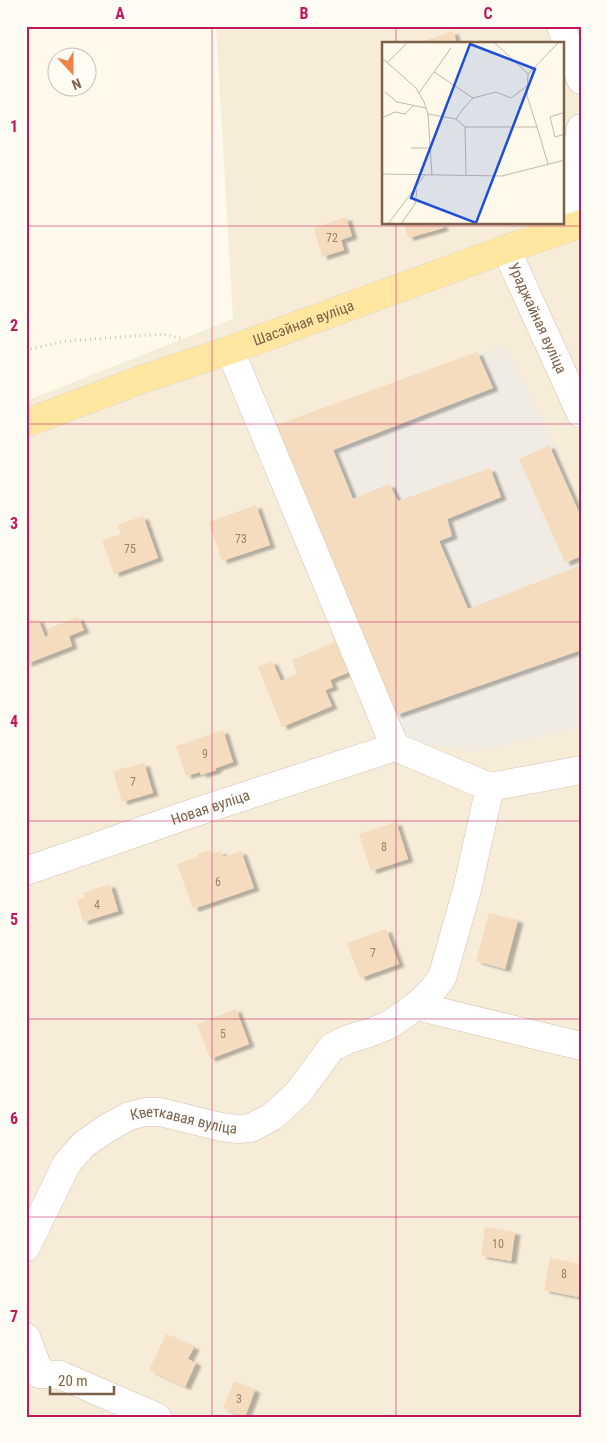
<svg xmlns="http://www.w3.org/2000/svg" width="607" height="1443" font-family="'Roboto Condensed',sans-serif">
  <defs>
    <filter id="shadow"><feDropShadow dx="5.5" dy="3" stdDeviation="1" flood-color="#0004"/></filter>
  </defs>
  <rect width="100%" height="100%" fill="#fef9ea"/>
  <path fill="#f7ecd8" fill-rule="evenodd" d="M216,26H581V1417H26V401L233,319ZM383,44H563V224H383Z"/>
  <polygon fill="#f0ebe3" points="504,345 544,422 581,508 581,727 475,752 395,738 278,428"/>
  <g fill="#f6dcbf" filter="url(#shadow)">
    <polygon points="453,31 457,44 428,44 427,40"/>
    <polygon points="346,217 352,236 341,240 344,250 322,257 314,228"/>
    <polygon points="404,224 442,224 443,228 408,238"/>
    <polygon points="477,352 493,388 333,450 353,499 389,484 398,501 490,468 501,497 447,519 452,536 439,541 468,609 581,565 581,650 396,715 276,425"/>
    <polygon points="549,445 581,517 581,556 565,563 519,459"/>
    <polygon points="256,505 270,545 222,561 209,522"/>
    <polygon points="143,516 158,558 114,574 102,540 121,534 117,525"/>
    <polygon points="26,616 29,622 38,619 45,637 50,635 47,629 78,617 84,630 69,636 72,646 26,664"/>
    <polygon points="337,641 349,672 330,680 333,687 325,690 332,706 282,727 258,667 272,661 281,681 297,674 292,660"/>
    <polygon points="223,730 233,762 216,768 216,770 201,775 200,772 186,776 176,746"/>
    <polygon points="144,763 153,793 122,802 113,771"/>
    <polygon points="396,822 408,859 371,871 359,834"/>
    <polygon points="210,850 211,854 221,851 223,857 241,851 254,888 193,909 177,864 198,857 197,854"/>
    <polygon points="110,884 118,911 83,922 77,900 84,898 83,893"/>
    <polygon points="489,913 518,920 505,969 476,961"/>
    <polygon points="386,929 399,964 360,978 347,943"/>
    <polygon points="236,1009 249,1044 210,1059 197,1024"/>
    <polygon points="485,1227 515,1232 511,1261 481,1256"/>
    <polygon points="550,1258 581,1264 581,1285 578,1297 544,1290"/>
    <polygon points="166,1334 194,1347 188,1359 196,1363 185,1387 149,1370"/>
    <polygon points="234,1381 255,1390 245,1417 223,1408"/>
  </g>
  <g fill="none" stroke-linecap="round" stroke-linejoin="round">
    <g stroke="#d3c2ae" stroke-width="29">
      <g id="minor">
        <polyline points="561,26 581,80"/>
        <polyline points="563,230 581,128"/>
        <path id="s1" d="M506,249L581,414"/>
        <polyline points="490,787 581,770"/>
        <path id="s2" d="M26,871L193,813L395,747"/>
        <polyline points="416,1006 581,1046"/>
        <path id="s3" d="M26,1247L67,1163L84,1144L109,1127L129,1116L145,1112H160L221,1127L238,1129L251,1128L273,1116L283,1107L298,1093L332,1047L349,1039L369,1033L389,1025L416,1006L430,993L442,978L467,890L490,787L395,747L230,350"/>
        <polyline points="26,1337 40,1374"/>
        <polyline points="40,1374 60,1375 157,1417"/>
      </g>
    </g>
    <g stroke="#ddd6d0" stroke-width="29">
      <g id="major">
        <path id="s4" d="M26,423L143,379L230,350L506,249L581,224"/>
      </g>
    </g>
    <polyline stroke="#ddbfa1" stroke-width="3" stroke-dasharray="1 4" stroke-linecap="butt" points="26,350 66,341 163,334 183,339"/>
    <use href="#minor" stroke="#fff" stroke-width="28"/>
    <use href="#major" stroke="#ffe7a1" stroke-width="28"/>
  </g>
  <path fill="none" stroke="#c2185b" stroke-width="1" stroke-opacity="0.55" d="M212,26V1417M396,26V44M396,224V1417M26,226H581M26,424H581M26,622H581M26,821H581M26,1019H581M26,1217H581"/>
  <g text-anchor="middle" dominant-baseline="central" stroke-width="4" stroke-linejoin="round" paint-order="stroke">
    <g font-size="12" fill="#9b8067">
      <text x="332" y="238">72</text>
      <text x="241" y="539">73</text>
      <text x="130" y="549">75</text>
      <text x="205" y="754">9</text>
      <text x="133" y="782">7</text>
      <text x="384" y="847">8</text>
      <text x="218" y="882">6</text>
      <text x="97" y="905">4</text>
      <text x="373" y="953">7</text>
      <text x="223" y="1034">5</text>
      <text x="498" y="1244">10</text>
      <text x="564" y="1274">8</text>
      <text x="239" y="1399">3</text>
    </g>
    <g font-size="15" fill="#7d624a" stroke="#fffcf3">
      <text stroke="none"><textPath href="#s1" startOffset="76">Ураджайная вуліца</textPath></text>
      <text stroke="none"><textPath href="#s4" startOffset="295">Шасэйная вуліца</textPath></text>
      <text stroke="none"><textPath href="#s2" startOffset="195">Новая вуліца</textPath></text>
      <text stroke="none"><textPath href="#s3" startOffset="228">Кветкавая вуліца</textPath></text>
    </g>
  </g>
  <g transform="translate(382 42)">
    <rect width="182" height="182" fill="#fef9ea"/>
    <path fill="none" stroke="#c6b8a5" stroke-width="1" d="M112,0L146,32M0,16L34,46L42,60L46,72L50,133M5,21L26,0M52,30L91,56M146,32L145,54L155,85M146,32L177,0M3,50L15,60L44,66M37,51L69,6M183,70L168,75L173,95L183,92M46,72L74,77M0,76L13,70L23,72L31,64M83,85H155L166,122M29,106H49M0,132L120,134L183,118M84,133L83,85L74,77L81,67L91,56L114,50L129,56L145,44M6,182L43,133M19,182L33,162L35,147"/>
    <path fill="#1d4ed8" fill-opacity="0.15" stroke="#1d4ed8" stroke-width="2.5" d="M88,2L153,27L94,181L29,156Z"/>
    <rect width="182" height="182" fill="none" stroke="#7d624a" stroke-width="2.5"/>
  </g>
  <rect width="607" height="1443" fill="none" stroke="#fffcf3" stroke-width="55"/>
  <g transform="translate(72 72) rotate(159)"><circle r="24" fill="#fffcf3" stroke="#cbbeaf"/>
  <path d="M0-4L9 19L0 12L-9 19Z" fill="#f28146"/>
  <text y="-8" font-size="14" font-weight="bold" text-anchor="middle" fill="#7d624a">N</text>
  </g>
  <path d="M50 1386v8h64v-8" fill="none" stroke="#7d624a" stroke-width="2.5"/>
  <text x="58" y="1386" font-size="15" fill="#7d624a" stroke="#fffcf3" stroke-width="4" paint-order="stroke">20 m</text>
  <rect x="28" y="28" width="552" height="1388" fill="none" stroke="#c2185b" stroke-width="2"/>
  <g font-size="16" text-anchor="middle" font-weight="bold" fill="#c2185b">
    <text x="120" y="19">A</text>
    <text x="304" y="19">B</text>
    <text x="488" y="19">C</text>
    <text x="14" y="132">1</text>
    <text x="14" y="331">2</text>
    <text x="14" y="529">3</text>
    <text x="14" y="727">4</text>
    <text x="14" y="925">5</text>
    <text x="14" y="1124">6</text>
    <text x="14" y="1322">7</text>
  </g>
</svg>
